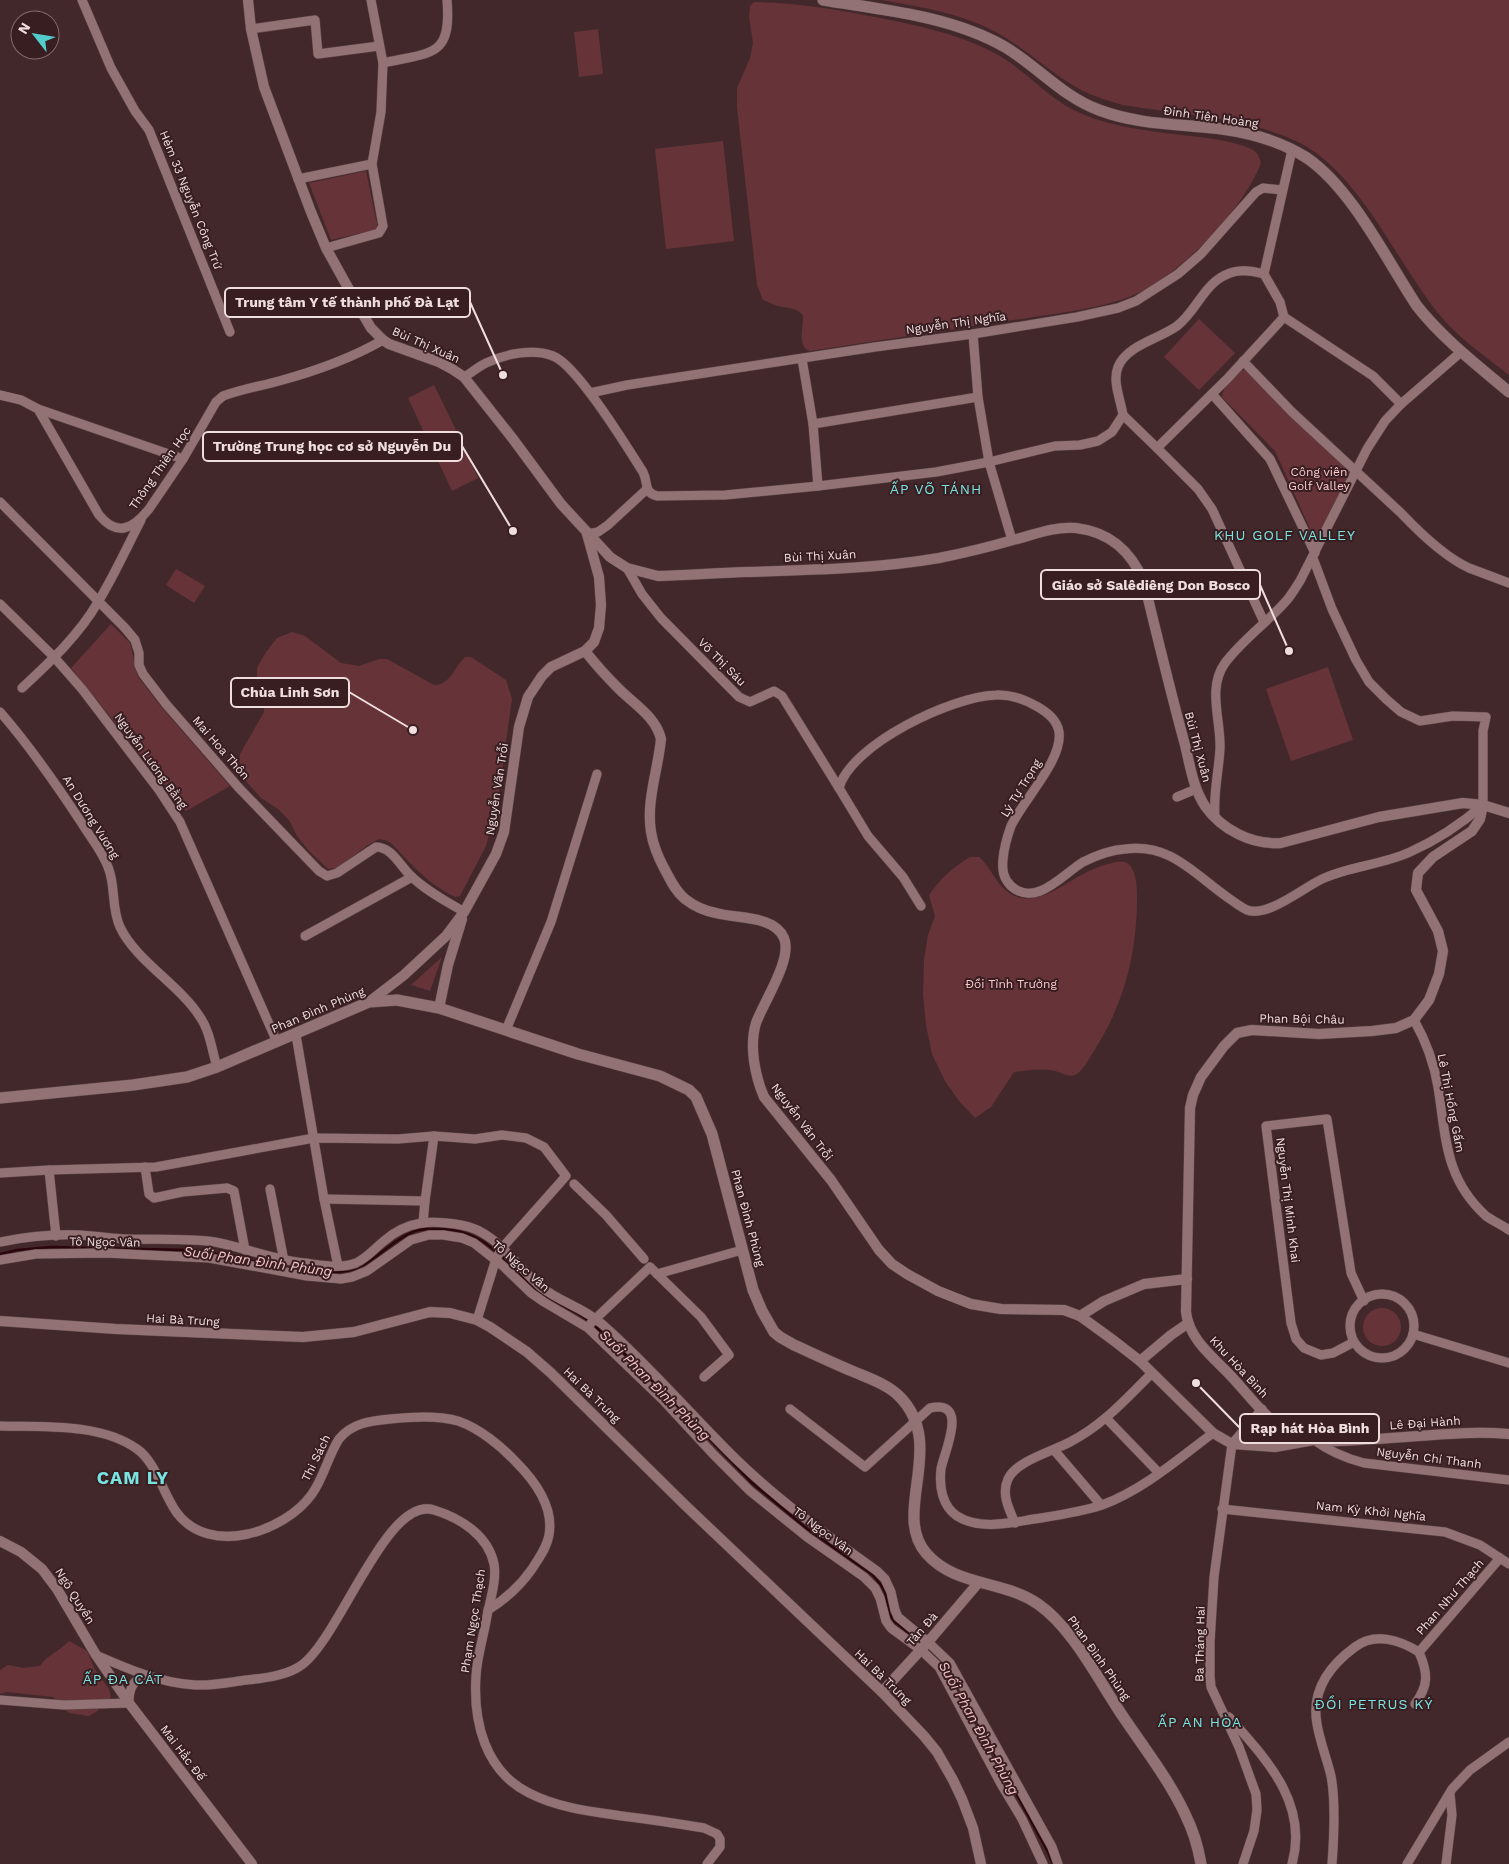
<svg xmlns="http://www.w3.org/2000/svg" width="1509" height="1864" font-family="'Work Sans',sans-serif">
  <rect width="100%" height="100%" fill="#43282b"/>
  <g fill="#663339">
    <path d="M881,0H1509V375C1485,356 1457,337 1438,313C1396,261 1360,174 1300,143C1251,118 1178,114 1123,105C1109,101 1096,97 1083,91C1054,76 1030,52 1001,35C966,14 921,7 881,0Z"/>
    <path d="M754,2C798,3 842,10 885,19C925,27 965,36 1000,56C1023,70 1041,90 1063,104C1094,123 1129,128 1164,133C1189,136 1233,139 1253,150C1258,153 1259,157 1261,163C1242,211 1183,272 1136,294C1115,303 1095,307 1073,311L810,351C796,346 804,327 803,315C795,306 786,309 775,305C771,304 767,301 763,300L757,285L737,108V88L750,58L753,43L749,17L750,6Z"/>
    <polygon points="598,29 603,74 579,77 574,32"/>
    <polygon points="723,141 734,241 666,249 655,149"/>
    <polygon points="366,171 378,229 331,240 309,183"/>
    <polygon points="1199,319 1235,353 1199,390 1164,357"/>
    <path d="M1241,370H1248L1348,467L1352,474L1322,535L1316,536L1312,533L1275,451L1222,397C1223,387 1233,374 1241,370Z"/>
    <polygon points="434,385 456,430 429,443 408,398"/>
    <polygon points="457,433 478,478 452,491 431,446"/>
    <polygon points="176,569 205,586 194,603 166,585"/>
    <polygon points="111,624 130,643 138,677 163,709 230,786 186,811 71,668"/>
    <path d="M292,632L305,636L341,663L359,666L379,659H387L434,685C452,684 454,667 465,657H471L506,680L512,699L497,805L486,846L460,896L455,897C429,885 410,863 391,843L385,840L379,839L368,845L337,868L328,869L309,851L297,836L289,820L278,809L261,798L245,780L239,769L240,754L264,712V695L257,679V668L266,652L277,638Z"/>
    <polygon points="1328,667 1353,740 1291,761 1266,689"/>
    <path d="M970,857H979C991,867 995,883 1008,892C1034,911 1064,883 1087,872C1095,868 1103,865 1112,863C1116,862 1123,861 1127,863C1137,869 1137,889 1137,899C1137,953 1124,1004 1095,1049C1090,1057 1084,1069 1077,1074C1069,1078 1062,1073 1055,1071C1042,1068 1027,1070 1014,1072L991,1107L975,1118L959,1101L945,1081L932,1054L926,1025L923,995L924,960L928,935L935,916L929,895C940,879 953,867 970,857Z"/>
    <polygon points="442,957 430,991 411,985"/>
    <circle cx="1382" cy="1327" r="19"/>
    <path d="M69,1641L87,1651L95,1670L109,1689L111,1697L96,1712L89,1716L69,1713L53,1697L7,1692L0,1694V1670L8,1665L23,1668L40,1666C47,1655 60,1651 69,1641Z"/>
  </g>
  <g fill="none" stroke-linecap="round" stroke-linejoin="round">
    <g stroke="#2c040c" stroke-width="2.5">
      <path d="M0,1254L17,1250L52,1247L186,1250C237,1253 289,1275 339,1272C370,1271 387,1241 415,1231C423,1228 433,1229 441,1229C489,1230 506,1266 540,1292C555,1304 574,1309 589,1321"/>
      <polyline points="593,1324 664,1392 751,1482 806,1528 873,1575 881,1585 885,1592 889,1613 894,1621 922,1643"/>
      <polyline points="943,1662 951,1674"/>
      <polyline points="978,1723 1048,1852 1053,1864"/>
    </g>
    <g stroke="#5c4648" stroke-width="10">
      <g id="minor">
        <polyline points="82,0 111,68 135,111 149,130 230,332"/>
        <polyline points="371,0 383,63"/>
        <polyline points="251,29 315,20 318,54 379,46"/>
        <polyline points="298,179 372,164"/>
        <path d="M326,248L379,233L383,226L372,164L381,112L383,63C431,52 452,58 447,0"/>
        <polyline points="1284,317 1373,376 1401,404"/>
        <polyline points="973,334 978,397 989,462 1012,540"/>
        <polyline points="802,359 813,424 818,486"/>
        <path d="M1243,361L1292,412L1401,513C1419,532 1445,557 1469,568C1482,573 1496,578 1509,583"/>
        <path d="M464,377C471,373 478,367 486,363C505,354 533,348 553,356C577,365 627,447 643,472C649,484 643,492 657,496L725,495L818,486L936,472L989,462L1055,446L1080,445L1098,441L1112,432L1123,415C1121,401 1112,381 1118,367C1127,345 1159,339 1177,326C1197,311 1204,282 1230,273C1240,269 1253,271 1264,274L1292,150"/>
        <polyline points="590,393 627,385 875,347 973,334 1077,317 1118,308 1136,301 1178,274 1201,254 1256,192 1263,188 1282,190"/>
        <polyline points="1212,394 1270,459 1315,553"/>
        <path d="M0,395L21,400L38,409L99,515C117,537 133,529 149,509L183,459L216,402L223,396C242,389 261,386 279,381C316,371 350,359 383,340"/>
        <polyline points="38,409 183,459"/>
        <polyline points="1123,415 1157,448 1228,378 1284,317 1280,302 1264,274"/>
        <polyline points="813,424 978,397"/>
        <polyline points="1157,448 1198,489 1212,509 1264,622"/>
        <path d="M0,502L125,628L135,640L139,653V665L143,674L166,704L239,788L319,871L327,876L337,873L376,847C392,847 400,866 411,876C426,891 446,901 464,912"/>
        <polyline points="587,534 598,532 608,525 647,489"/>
        <polyline points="627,568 642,594 661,618 739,697 750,702 774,691 782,696 839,788"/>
        <polyline points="0,604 54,657 82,689 159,790 180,822 277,1042"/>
        <path d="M22,688C50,662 79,635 98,602C114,576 127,547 141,520"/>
        <path d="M0,712C30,746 56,784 81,822C90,837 102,851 108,867C116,886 111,908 120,927C136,961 180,985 200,1017C210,1031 212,1051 217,1067"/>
        <polyline points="1177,797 1196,789"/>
        <path d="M1215,816C1213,793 1219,771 1220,748C1221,720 1207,688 1225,663C1243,639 1268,622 1287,600C1292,594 1296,587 1300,581L1367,449L1385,421L1401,404L1461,352"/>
        <path d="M921,906L903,877L868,836L839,788C851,744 953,696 996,695C1011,694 1026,700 1038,707C1048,713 1057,720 1059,732C1063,760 1023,800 1011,826C1007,837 1004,848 1003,859C1002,870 1003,878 1011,886C1036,908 1063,874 1083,862C1095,856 1111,850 1125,849C1170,843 1193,873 1227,897C1233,901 1240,907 1247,910C1267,918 1303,888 1322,879C1350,866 1382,865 1410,852C1437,840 1461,824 1483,805V731L1486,717L1453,716L1420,721L1401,712L1386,699L1369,682L1356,660L1332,609L1313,558"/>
        <polyline points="305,936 412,877"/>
        <path d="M1414,1020C1426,1041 1434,1063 1438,1087C1446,1138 1445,1179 1486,1216C1493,1221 1502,1225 1509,1230"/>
        <polyline points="506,1030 551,922 597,774"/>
        <polyline points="296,1035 324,1199 338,1266"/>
        <polyline points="145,1167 149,1194 154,1198 182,1192 227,1188 234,1191 245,1250"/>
        <polyline points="49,1170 56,1236"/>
        <polyline points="0,1173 49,1170 156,1167 314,1138 398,1139 434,1136 475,1139 502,1135 526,1138 544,1147 566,1176 502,1248 496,1259 477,1320"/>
        <polyline points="574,1184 606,1215 644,1259"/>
        <polyline points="270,1189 284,1261"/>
        <polyline points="324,1199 425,1201 423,1223"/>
        <polyline points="425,1201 434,1136"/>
        <path d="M0,1242C30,1236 62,1233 92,1236C104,1237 116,1239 128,1239C156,1240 187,1238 215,1242C246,1248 274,1260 305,1263C321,1265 341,1269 356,1263C367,1258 375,1248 384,1241C408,1220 431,1220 461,1225C495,1230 516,1266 541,1287C560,1302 584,1308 602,1324C650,1366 691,1415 736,1459C779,1501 828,1536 877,1571L885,1579L891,1592L895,1610L898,1617L928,1642L950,1663L1052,1847L1058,1864"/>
        <polyline points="0,1260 36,1254 105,1253 209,1258 307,1276 341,1279 352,1277 367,1271 411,1240 429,1235 443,1235 462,1238 474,1243 503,1266 531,1293 544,1302 588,1328 663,1400 714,1455 750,1491 807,1537 864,1577 875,1588 880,1598 886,1621 891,1628 921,1650 939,1667 1001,1784 1022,1819 1043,1864"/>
        <polyline points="657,1274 742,1250"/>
        <circle cx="1382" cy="1326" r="32"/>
        <polyline points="591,1323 650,1267 701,1317 729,1355 704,1377"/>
        <polyline points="1413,1334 1509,1363"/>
        <polyline points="1354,1342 1333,1353 1321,1355 1304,1348 1296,1339 1291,1323 1266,1126 1327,1119 1351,1273 1364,1301"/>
        <path d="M790,1409L865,1467L930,1408C970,1399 944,1452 941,1469C939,1486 942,1506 957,1516C977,1529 1005,1524 1028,1520C1052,1516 1078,1513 1102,1505C1143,1490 1178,1459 1213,1433"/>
        <polyline points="1107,1419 1159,1473"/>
        <path d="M0,1426C43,1427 101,1423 137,1449C156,1462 163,1494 177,1513C210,1557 285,1532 312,1494C324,1477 328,1456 339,1439C352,1423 370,1421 390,1419C411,1417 437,1415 458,1421C479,1428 501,1446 516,1462C535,1481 554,1507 549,1535C547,1548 538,1559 532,1569C520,1586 506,1599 488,1610"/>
        <path d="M1314,1440C1330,1452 1345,1458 1364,1463L1509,1480"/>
        <polyline points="1054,1450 1101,1505"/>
        <polyline points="1222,1509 1445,1532 1480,1545 1509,1564"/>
        <path d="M1015,1523C1009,1509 1001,1494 1008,1479C1016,1461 1053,1451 1070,1442C1103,1425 1126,1399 1152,1373"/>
        <path d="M96,1655C128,1669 160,1683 195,1685C212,1686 230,1682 247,1680C264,1678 283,1676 297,1668C337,1648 385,1494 434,1510C460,1518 488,1535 494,1564C497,1580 490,1600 487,1616C484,1635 477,1656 476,1676C473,1722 485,1771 529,1793C560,1809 596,1812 630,1817C655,1820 680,1824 704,1828L717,1834L720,1839V1847L707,1864"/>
        <path d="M0,1700L64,1705L129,1703C129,1689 132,1683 143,1675"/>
        <path d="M1415,1704C1429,1685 1428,1673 1419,1652"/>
        <path d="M1229,1717C1266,1759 1309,1803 1292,1864"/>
        <polyline points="1243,1864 1254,1831 1257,1810 1256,1794 1239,1747 1211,1687 1210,1676 1210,1642 1214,1577 1232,1444 1262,1409"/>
        <path d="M1332,1864C1334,1837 1336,1802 1331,1776C1327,1759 1320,1742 1317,1724C1311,1691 1329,1666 1355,1647C1375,1632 1400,1640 1419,1652L1500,1558"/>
        <polyline points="1407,1864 1452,1789 1470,1770 1509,1742"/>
        <polyline points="1446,1864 1452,1815 1450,1794"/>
      </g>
    </g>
    <g stroke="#5c4648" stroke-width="11">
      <g id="tertiary">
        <path d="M248,0L251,29L264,87L311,212L326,248L361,311L371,328L383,340L389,344L439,362L452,369L464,377L513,439L561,504L610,557L627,568L658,576C688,575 717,573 746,572C810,570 875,569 939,558C964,553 989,547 1013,540C1033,535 1055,526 1076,528C1110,532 1131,551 1144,582C1157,636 1170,690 1185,745C1190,765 1193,788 1205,806C1222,830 1252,845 1281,843L1379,817L1463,803L1483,805L1509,813"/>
        <path d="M585,651C596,665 607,677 619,689C634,704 656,717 661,739C658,770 646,801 651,832C653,844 658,857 664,868C670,879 675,891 685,899C694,906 705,911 716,913C737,919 774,915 784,938C793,959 763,1003 756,1023C749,1046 755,1076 764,1097L831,1180L879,1250L892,1264L907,1274L938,1291L971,1304L1001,1309L1064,1310L1080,1316L1113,1340L1140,1361L1213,1433L1232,1444L1275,1447L1314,1440"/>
        <path d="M1483,805L1480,819L1472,831L1433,857L1418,873L1416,890L1438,931L1443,951L1439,974L1429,1000L1414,1020L1396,1028L1372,1031L1319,1034L1252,1030L1237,1033L1224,1046L1201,1077L1193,1095L1190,1108L1186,1312C1189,1339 1212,1356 1230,1375C1249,1395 1266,1420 1290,1433C1315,1445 1346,1441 1373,1439C1418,1437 1464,1430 1509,1434"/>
        <polyline points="369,1002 404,975 446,936 464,912 496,854 504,832 519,727 528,697 542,676 551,667 585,651 594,642 599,628 601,605 599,577 587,534"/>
        <polyline points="439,1008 448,965 462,919"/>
        <polyline points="1080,1316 1104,1301 1144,1284 1187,1279"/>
        <polyline points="0,1321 116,1329 303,1337 354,1332 430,1312 450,1313 477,1320 490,1327 527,1352 551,1373 686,1506 882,1692 924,1736 937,1752 953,1780 962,1799 973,1828 981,1864"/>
        <polyline points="1140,1361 1171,1335 1187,1324"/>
        <polyline points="0,1541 21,1552 42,1569 57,1589 96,1655 129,1703 252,1864"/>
        <polyline points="882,1692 928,1642 979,1582"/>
      </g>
    </g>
    <g stroke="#5c4648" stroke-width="12">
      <g id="secondary">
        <path d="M823,0C884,10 951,16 1005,47C1037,66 1063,97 1099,110C1138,125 1181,124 1222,129C1251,133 1282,142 1307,158C1352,189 1386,259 1417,306C1443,339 1477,365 1509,392"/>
        <path d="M0,1098L133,1085L187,1077L217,1067L369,1002L397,1000L439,1008L578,1054L660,1076L689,1090L696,1097L712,1134L753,1290L762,1311L774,1332L780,1337L794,1345C814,1354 833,1363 852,1371C868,1378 887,1384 899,1396C948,1445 891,1512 926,1553C955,1587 1004,1580 1038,1604C1073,1628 1100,1683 1124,1718C1145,1749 1169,1780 1185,1814C1193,1830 1198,1846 1201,1864"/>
      </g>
    </g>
    <use href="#minor" stroke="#927274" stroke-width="9"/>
    <use href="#tertiary" stroke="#927274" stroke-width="10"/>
    <use href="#secondary" stroke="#927274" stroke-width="11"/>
  </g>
  <g text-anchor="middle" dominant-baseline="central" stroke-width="4" stroke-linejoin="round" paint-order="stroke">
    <g font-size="12" fill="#f0dedf" stroke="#381e21">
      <text transform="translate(1211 117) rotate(8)">Đinh Tiên Hoàng</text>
      <text transform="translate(191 200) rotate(68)">Hẻm 33 Nguyễn Công Trứ</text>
      <text transform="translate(956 323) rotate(-8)">Nguyễn Thị Nghĩa</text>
      <text transform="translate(426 345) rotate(24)">Bùi Thị Xuân</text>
      <text transform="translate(160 468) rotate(-55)">Thông Thiên Học</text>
      <text transform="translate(820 556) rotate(-3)">Bùi Thị Xuân</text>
      <text transform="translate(722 662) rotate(45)">Võ Thị Sáu</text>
      <text transform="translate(1198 747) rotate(75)">Bùi Thị Xuân</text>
      <text transform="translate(221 748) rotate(49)">Mai Hoa Thôn</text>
      <text transform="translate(151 761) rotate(54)">Nguyễn Lương Bằng</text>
      <text transform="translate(1021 788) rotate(-58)">Lý Tự Trọng</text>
      <text transform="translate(497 789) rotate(-81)">Nguyễn Văn Trỗi</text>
      <text transform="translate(91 817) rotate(58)">An Dương Vương</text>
      <text transform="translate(318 1010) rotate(-23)">Phan Đình Phùng</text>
      <text transform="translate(1302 1019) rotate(1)">Phan Bội Châu</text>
      <text transform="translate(1451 1103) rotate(79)">Lê Thị Hồng Gấm</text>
      <text transform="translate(802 1122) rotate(53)">Nguyễn Văn Trỗi</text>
      <text transform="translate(1288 1200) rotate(83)">Nguyễn Thị Minh Khai</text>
      <text transform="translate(748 1218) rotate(75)">Phan Đình Phùng</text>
      <text transform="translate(105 1242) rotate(1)">Tô Ngọc Vân</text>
      <text transform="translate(521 1266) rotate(41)">Tô Ngọc Vân</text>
      <text transform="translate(183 1320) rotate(3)">Hai Bà Trưng</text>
      <text transform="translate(1239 1367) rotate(47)">Khu Hòa Bình</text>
      <text transform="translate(592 1395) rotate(44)">Hai Bà Trưng</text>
      <text transform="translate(1425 1423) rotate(-4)">Lê Đại Hành</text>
      <text transform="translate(316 1458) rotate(-64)">Thi Sách</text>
      <text transform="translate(1429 1458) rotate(7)">Nguyễn Chí Thanh</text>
      <text transform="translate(1371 1511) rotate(6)">Nam Kỳ Khởi Nghĩa</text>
      <text transform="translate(823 1531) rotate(37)">Tô Ngọc Vân</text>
      <text transform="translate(75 1596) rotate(58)">Ngô Quyền</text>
      <text transform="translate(1450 1597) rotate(-49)">Phan Như Thạch</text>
      <text transform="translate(473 1621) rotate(-81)">Phạm Ngọc Thạch</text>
      <text transform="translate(922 1629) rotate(-49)">Tản Đà</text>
      <text transform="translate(1200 1644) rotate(-89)">Ba Tháng Hai</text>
      <text transform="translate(1099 1658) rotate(55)">Phan Đình Phùng</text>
      <text transform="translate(883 1677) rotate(44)">Hai Bà Trưng</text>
      <text transform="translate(183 1753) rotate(53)">Mai Hắc Đế</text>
    </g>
    <g font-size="12" fill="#fbcacd" stroke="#381e21">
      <text x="1319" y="472">Công viên<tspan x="1319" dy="14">Golf Valley</tspan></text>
      <text x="1011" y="984">Đồi Tỉnh Trưởng</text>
    </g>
    <g font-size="14" letter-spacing="1" fill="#78e4e2" stroke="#381e21">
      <text x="936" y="489">ẤP VÕ TÁNH</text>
      <text x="1285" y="535">KHU GOLF VALLEY</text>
      <text x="123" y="1679">ẤP ĐA CÁT</text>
      <text x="1374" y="1704">ĐỒI PETRUS KÝ</text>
      <text x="1200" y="1722">ẤP AN HÒA</text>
    </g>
    <g font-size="14" font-style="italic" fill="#f5c4c7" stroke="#381e21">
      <text transform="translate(258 1261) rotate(8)">Suối Phan Đình Phùng</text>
      <text transform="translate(655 1385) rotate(45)">Suối Phan Đình Phùng</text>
      <text transform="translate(979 1728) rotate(61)">Suối Phan Đình Phùng</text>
    </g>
    <g font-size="18" font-weight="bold" letter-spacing="1" fill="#78e4e2" stroke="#381e21">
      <text x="133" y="1477">CAM LY</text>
    </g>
  </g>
  <path fill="none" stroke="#f0dedf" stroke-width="2" d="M503 375L470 302M513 531L462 446M1289 651L1260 585M413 730L349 692M1196 1383L1240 1428"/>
  <g fill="#f0dedf" stroke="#381e21" stroke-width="2">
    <circle cx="503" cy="375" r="5"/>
    <circle cx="513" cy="531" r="5"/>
    <circle cx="1289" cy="651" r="5"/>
    <circle cx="413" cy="730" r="5"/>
    <circle cx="1196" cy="1383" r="5"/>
  </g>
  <g fill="#381e21" stroke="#f0dedf" stroke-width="2">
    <rect x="225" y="288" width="245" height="29" rx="5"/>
    <rect x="203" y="432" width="259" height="29" rx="5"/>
    <rect x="1041" y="570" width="219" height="29" rx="5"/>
    <rect x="231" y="678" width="118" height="29" rx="5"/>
    <rect x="1240" y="1414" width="139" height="29" rx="5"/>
  </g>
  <g font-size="14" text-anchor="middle" font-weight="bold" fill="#f0dedf">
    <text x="347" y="307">Trung tâm Y tế thành phố Đà Lạt</text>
    <text x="332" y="451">Trường Trung học cơ sở Nguyễn Du</text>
    <text x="1151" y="590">Giáo sở Salêdiêng Don Bosco</text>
    <text x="290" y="697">Chùa Linh Sơn</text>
    <text x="1310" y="1433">Rạp hát Hòa Bình</text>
  </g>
  <g transform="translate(35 35) rotate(301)"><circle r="24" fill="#381e21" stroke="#826b6d"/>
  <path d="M0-4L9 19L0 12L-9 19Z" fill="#52cdcb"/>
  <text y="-8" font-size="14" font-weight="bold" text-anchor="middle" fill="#f0dedf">N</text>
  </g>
</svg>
